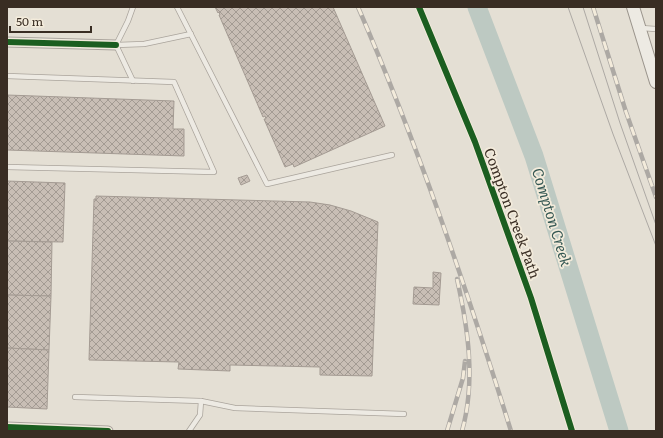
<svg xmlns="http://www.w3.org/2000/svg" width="663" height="438" font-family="Literata,serif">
  <defs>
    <pattern id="building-cross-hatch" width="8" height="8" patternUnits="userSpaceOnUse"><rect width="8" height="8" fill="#c8beb5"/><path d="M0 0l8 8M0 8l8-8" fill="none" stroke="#a39b93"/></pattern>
  </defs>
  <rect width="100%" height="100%" fill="#e4dfd4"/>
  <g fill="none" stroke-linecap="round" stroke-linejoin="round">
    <polyline stroke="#bdc9c2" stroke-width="19" points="477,7 534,156 619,431"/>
  </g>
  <g fill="url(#building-cross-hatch)" stroke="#a49b93">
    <polygon points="215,7 333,7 385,126 294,167 293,164 285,167 264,119 266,119 265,116 263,117 219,15 220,15 219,12 218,13"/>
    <polygon points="7,95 174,101 173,129 184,129 184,156 7,150"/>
    <polygon points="247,175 250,181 241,185 238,178"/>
    <polygon points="7,181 65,183 63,242 7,241"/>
    <polygon points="96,196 310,202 330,205 351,211 378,222 372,376 320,375 320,367 230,365 230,371 178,369 179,362 89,360 94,199 96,199"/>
    <polygon points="7,241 52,242 51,296 7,295"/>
    <polygon points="433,272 441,273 439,305 413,304 414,287 433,288"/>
    <polygon points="7,295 51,296 49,350 7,348"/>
    <polygon points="7,348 49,350 47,409 7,407"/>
  </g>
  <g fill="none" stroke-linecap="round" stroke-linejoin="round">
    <g stroke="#aaa49c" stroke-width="6">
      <g id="lane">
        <polyline points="177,7 267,184 392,155"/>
        <polyline points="641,28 656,29"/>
        <polyline points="116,45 144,44 191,34"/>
        <polyline points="116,45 128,21 133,7"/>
        <polyline points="116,45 133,81"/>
        <polyline points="7,76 174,82 214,172 7,167"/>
        <polyline points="75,397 201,401 200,415 189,431"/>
        <polyline points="201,401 235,408 404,414"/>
      </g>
    </g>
    <g stroke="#aaa49c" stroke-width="11">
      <g id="street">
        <polyline points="7,42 116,45"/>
        <polyline points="7,427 108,431"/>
      </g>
    </g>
    <g stroke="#9a948c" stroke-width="14">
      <polyline id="secondary" points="633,7 656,82"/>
    </g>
    <use href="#lane" stroke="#edeae3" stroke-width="4.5"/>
    <use href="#street" stroke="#edeae3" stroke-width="9"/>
    <use href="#secondary" stroke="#edeae3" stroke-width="12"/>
    <g stroke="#ada9a4" stroke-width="1">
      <polyline points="568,7 613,134 656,246"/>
      <polyline points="583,7 620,123 656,225"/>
    </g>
    <g stroke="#ada9a4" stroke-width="4.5">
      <g id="rail">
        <path d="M358,7C418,145 466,287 511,431"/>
        <polyline points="593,7 626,112 656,197"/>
        <path d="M457,279C468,328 476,381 462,431"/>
        <polyline points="447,431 463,378 465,361"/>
      </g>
    </g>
    <use href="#rail" stroke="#f3ebdb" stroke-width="3" stroke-dasharray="9" stroke-linecap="butt"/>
    <g stroke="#f3ebdb" stroke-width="8">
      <g id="cycleway">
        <polyline points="419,7 475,142 531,298 572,431"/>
        <polyline points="7,42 116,45"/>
        <polyline points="7,427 108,431"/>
      </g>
    </g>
    <use href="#cycleway" stroke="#1b5e20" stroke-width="6"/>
  </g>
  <g text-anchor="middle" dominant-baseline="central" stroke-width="3.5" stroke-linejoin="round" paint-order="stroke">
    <g font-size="14" fill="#392d23" stroke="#f3ebdb">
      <text transform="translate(513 213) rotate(70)">Compton Creek Path</text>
    </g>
    <g font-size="15" font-style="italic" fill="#345753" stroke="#f3ebdb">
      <text transform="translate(553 217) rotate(73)">Compton Creek</text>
    </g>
  </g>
  <rect width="663" height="438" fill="none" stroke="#392d23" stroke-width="16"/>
  <path d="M10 26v6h81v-6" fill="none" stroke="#392d23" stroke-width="2"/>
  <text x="16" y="26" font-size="12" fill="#392d23" stroke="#f3ebdb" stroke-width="3" paint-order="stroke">50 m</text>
</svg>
